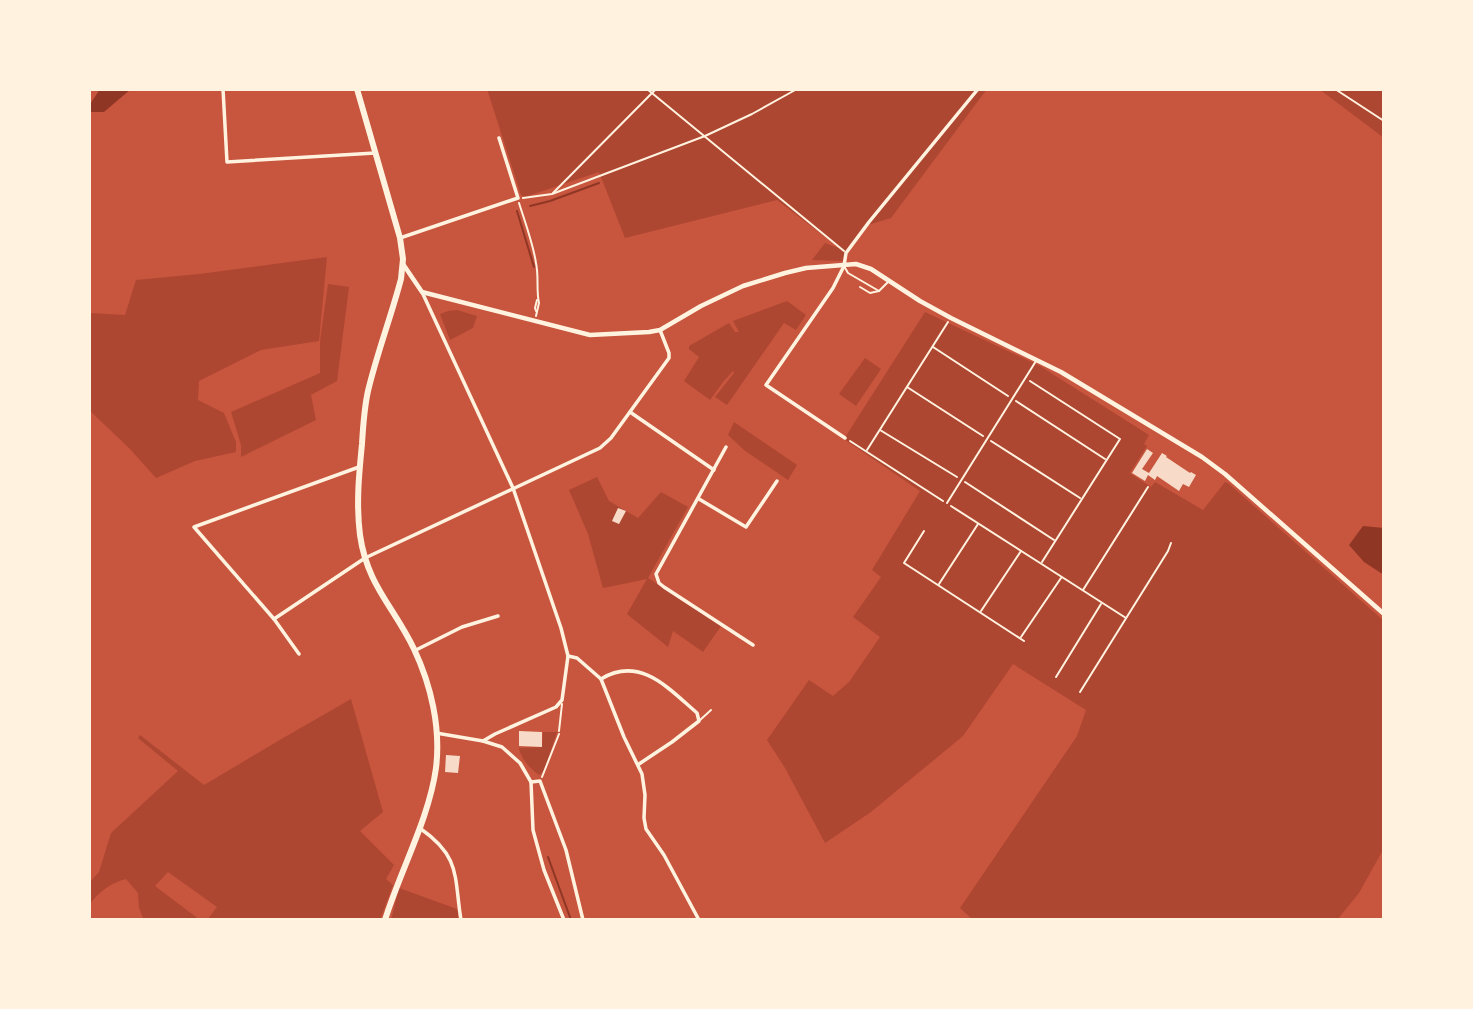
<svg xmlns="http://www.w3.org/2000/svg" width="1473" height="1009" font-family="'Archivo Narrow',sans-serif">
  <rect width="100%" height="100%" fill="#c8553d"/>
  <g fill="#ae4732">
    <polygon points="487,89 987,89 891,218 868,225 848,253 844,261 812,260 825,243 841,249 777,200 625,238 599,172 525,197 521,195"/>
    <polygon points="1319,89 1384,89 1384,138"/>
    <polygon points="327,257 319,341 261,350 199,381 198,400 224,413 236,442 236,452 195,461 156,478 129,448 89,410 89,313 125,315 136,280 199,274"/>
    <polygon points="328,284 349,287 337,381 311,395 316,420 241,457 241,445 231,412 320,373 320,341"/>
    <polygon points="787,301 806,315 796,330 784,323 727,405 715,397 734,373 733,371 723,382 710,400 684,381 699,357 689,349 689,346 729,323 735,332 739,332 733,321"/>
    <polygon points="457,310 477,316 473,328 450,340 440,314 448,311"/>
    <polygon points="925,312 1040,366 1149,435 1144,444 1147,446 1130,473 1151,487 1155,482 1203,510 1225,482 1228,483 1384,621 1384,848 1359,893 1337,920 973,920 960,908 1077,736 1086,710 1013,664 963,736 871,812 825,843 785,768 767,740 809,680 833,696 849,682 880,637 853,617 881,577 872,570 920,491 844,439"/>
    <polygon points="865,358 881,369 856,406 839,394"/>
    <polygon points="734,422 797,465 788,480 744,450 728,435"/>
    <polygon points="597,477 609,501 638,518 661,492 688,507 648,578 721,626 703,652 673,631 668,647 627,614 647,579 603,588 588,534 569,490"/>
    <path d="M351,699L383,812L360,831L394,865L386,879L393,885L380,920H207L217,907L168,872L155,886L200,920H144L139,908L138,893L126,879C110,883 99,892 89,905V883L99,872L111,833L178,771L138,738L140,735L204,785L278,741Z"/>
    <path d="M543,732H557L544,771L539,775C531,770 520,757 519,748L542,747Z"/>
    <polygon points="399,888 457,909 459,920 391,920"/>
  </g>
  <g fill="#8f3625">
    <polygon points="100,89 131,89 104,112 89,112 89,106"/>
    <polygon points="1363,526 1384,528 1384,575 1364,562 1349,545"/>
  </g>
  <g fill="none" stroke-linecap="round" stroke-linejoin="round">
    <g stroke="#8f3625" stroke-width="2">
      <polyline points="530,206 550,201 599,183"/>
      <polyline points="517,211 534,267"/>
      <polyline points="548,857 571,920"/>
    </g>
  </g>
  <g fill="#f7dbc8">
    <polygon points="1147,449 1153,453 1142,469 1149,473 1162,453 1167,456 1166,457 1190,473 1191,472 1196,475 1189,487 1183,484 1179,491 1157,476 1155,480 1148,475 1145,481 1132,473"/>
    <polygon points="618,508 626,511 619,524 612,521"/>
    <polygon points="519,731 542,732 542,747 519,746"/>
    <polygon points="446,755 460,756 458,773 445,772"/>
  </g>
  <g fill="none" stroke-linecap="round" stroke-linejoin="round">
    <g stroke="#fff3e0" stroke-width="2">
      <polyline points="647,89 844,251"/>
      <polyline points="1335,89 1384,121"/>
      <polyline points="553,193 656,89"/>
      <polyline points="523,198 552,194 705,136 752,114 797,89"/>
      <path d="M519,203C525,222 533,243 536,263C539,276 536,290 539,303L536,316"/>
      <polyline points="536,311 535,308 537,300"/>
      <polyline points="933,347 1008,396"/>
      <polyline points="1030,381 1120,439 1042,562"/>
      <polyline points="907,387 983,436"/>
      <polyline points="1016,401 1105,459"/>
      <polyline points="880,430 957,477"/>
      <polyline points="850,441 943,501"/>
      <polyline points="991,441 1080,498"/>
      <polyline points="867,450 948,322"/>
      <polyline points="965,482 1054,540"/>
      <polyline points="951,506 1126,618"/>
      <polyline points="924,531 904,563 1024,641"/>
      <polyline points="939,584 978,524"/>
      <polyline points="1083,590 1148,487"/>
      <polyline points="981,611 1021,551"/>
      <polyline points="1021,637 1061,578"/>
      <polyline points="1056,677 1101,604"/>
      <polyline points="1080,692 1168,551 1171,543"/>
      <polyline points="542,777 559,734"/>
    </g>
    <g stroke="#fff3e0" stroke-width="2">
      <polyline points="844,266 848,273 879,291"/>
      <polyline points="860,287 870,293 879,291 888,282"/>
      <polyline points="947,503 1036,361"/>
      <polyline points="699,721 711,710"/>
      <polyline points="559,731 562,704"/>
    </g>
    <g stroke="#fff3e0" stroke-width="3.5">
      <polyline points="223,89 227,162 375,153"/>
      <polyline points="400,238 518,198 499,138"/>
      <polyline points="422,292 513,488 561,628 568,656 562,700 556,707 495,734 483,741"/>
      <polyline points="630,412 714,470"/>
      <polyline points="845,438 766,385 833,288 844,266 846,253 869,222 978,89"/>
      <polyline points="726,447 656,574 659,583 664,587 753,645"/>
      <polyline points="699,499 746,527 777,481"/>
      <polyline points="274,619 365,558 600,448 611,438 669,358 669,353 660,330"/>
      <polyline points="416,650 462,627 498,616"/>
      <polyline points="299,654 274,619 194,527 359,467"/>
      <polyline points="568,656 577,658 601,679 624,737 642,774 645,795 644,818 646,829 664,855 699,920"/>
      <path d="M601,679C640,655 669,689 697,713L699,721L672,742L639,764"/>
      <polyline points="436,733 483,741 502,747 520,763 531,782 533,830 544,870 564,920"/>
      <polyline points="531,782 540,781 566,850 583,920"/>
      <path d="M421,829C461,857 454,877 461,920"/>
    </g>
    <polyline stroke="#fff3e0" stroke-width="4.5" points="403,264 422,292 590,335 649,332 660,330 701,306 743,286 785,273 806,268 856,264 871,269 920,301 951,318 1061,372 1202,457 1225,474 1384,614"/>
    <path stroke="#fff3e0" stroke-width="6" d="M357,89L400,238L403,259L401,279C391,317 377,353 368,391C364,409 363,427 362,444C359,474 356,504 360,535C367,585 394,607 414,649C431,685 441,728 436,768C429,819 400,871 385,920"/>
  </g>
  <rect width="1473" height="1009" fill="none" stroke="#fff3e0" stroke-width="182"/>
</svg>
